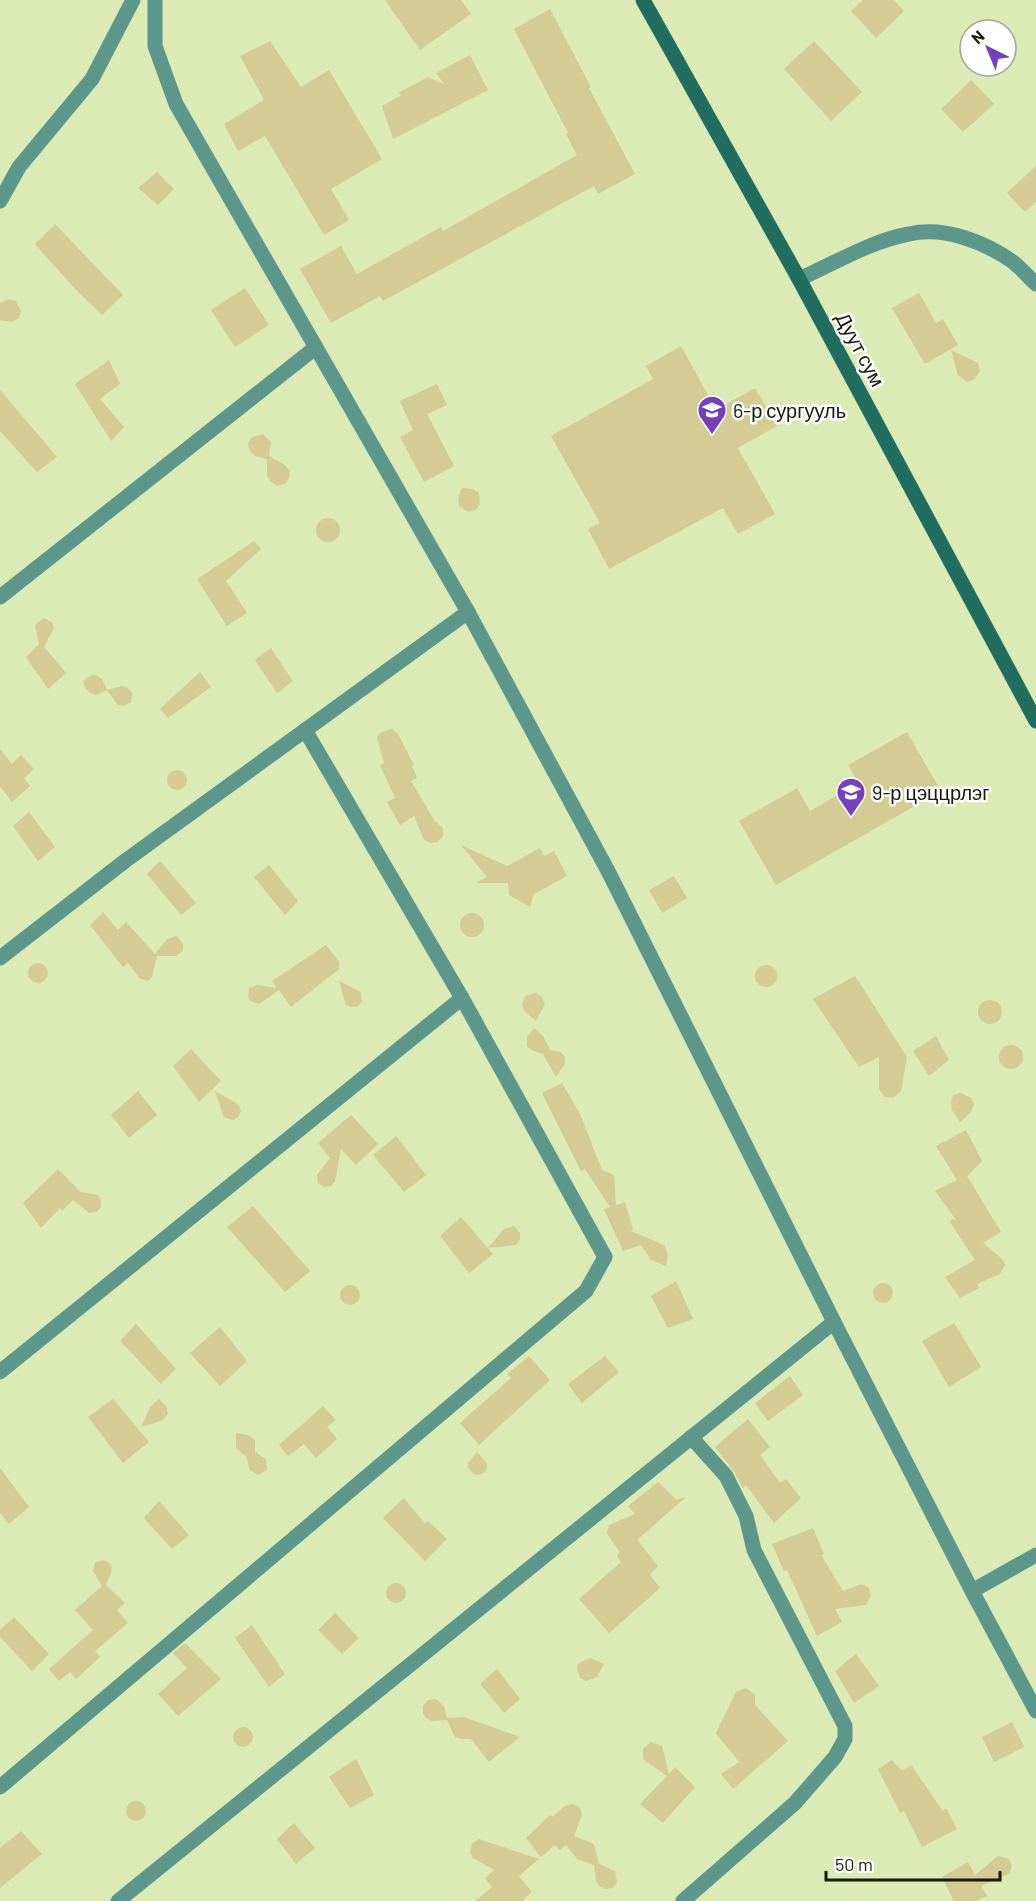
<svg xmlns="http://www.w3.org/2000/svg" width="1036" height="1901" font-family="Barlow,sans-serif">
  <rect width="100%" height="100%" fill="#dceab5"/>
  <g fill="#d4cb95">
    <polygon points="385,0 461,0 471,14 420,50"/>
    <polygon points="863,0 894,0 904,11 876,38 851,11"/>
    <polygon points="550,9 591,87 589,88 635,174 598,194 594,186 383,301 380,296 331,323 300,269 341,246 357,274 441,227 443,231 577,155 566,134 568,133 514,29"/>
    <polygon points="270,41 301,87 329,70 382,159 331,189 349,220 324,235 265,136 238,151 224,124 264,100 240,56"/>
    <polygon points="814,41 862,92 831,121 784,69"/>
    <polygon points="470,55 488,90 393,139 382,106 402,95 398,93 428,77 444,84 436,73"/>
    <polygon points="971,80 994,104 963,132 941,109"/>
    <polygon points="1036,166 1036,202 1025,212 1007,193"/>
    <polygon points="157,172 174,189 158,205 138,188"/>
    <polygon points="55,224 123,295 102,315 75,289 35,244"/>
    <polygon points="245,288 269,325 235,347 211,310"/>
    <polygon points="919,293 936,323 943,319 958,345 925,364 892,308"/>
    <polygon points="9,299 16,301 21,311 19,318 12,322 0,320 0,303"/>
    <polygon points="681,346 716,410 755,388 777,426 738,448 775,514 738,534 723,508 609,569 588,529 600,523 551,436 653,379 646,366"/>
    <polygon points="951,350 978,363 980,371 974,380 967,382 958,375"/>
    <polygon points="109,360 120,384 100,399 124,427 111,441 75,384"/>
    <polygon points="437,384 447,405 427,414 454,466 424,482 400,437 413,430 400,401"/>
    <polygon points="0,390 57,457 37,472 0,431"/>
    <polygon points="263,434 271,442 269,456 285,465 290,471 289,478 285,484 277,486 271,482 267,476 267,459 255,456 249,450 248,443 252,437"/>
    <polygon points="462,488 473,489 479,493 480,504 476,510 468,512 459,506 458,498"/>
    <circle cx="328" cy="530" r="12"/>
    <polygon points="254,541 261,549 226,581 247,613 227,626 197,579"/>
    <polygon points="44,618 52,622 54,628 44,647 66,673 48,689 26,657 39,644 35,625"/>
    <polygon points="271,648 293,681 277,693 255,660"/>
    <polygon points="200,672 211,687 168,718 160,709"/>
    <polygon points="94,674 102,679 107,690 122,686 128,688 132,693 131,702 124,706 118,705 107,690 96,695 90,693 86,689 83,681"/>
    <polygon points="392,729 398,734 414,765 412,766 417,778 411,781 434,820 443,828 443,836 438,842 430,843 424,840 414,816 400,825 387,802 395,798 380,765 384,763 377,738 381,732"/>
    <polygon points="907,732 941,791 776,885 739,821 797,788 810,811 858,783 848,765"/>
    <polygon points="0,749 12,764 21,755 34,769 24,778 30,786 12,802 0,786"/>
    <circle cx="177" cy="780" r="10"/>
    <polygon points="29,812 55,847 38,861 13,826"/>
    <polygon points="461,845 507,866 540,848 544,856 554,851 567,876 534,894 530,907 509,895 508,883 476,883 487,877"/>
    <polygon points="160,861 196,903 181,915 147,874"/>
    <polygon points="269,865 298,901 285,915 254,877"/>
    <polygon points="674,876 687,898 662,913 649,890"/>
    <polygon points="103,912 118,930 126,922 155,954 167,939 177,936 183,944 183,950 176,956 157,956 152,977 148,981 140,979 128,963 123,967 90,925"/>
    <circle cx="472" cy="925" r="12"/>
    <polygon points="326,945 339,962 339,969 291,1007 279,990 259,1004 250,1001 248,996 249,988 257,985 277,988 272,981"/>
    <circle cx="38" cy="973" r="10"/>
    <circle cx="766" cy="976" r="11"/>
    <polygon points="855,976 907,1057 901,1091 893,1098 885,1097 879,1089 879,1057 859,1067 813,999"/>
    <polygon points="339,981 361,992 362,1002 358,1006 351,1007 346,1005"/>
    <polygon points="536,993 542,997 545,1004 536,1021 525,1012 522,1006 525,996"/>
    <circle cx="990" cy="1012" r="12"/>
    <polygon points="534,1028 543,1036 550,1050 561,1052 565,1057 565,1064 556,1077 543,1054 531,1050 527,1046 527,1037"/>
    <polygon points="936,1036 949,1060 929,1076 913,1051"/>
    <circle cx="1011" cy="1057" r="12"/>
    <polygon points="191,1049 221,1081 199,1102 173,1066"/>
    <polygon points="562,1083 580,1114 602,1170 614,1175 616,1205 625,1202 633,1230 631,1231 664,1245 668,1254 666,1266 651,1260 641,1245 623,1251 604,1209 610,1207 585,1169 581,1171 542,1093"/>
    <polygon points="138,1091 157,1115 129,1138 111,1115"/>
    <polygon points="215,1091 239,1105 241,1111 238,1117 233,1120 224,1117"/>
    <polygon points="961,1093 971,1098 974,1105 971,1112 960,1122 952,1110 951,1103 953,1095"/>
    <polygon points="351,1115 378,1144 356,1165 341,1149 335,1181 331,1186 324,1187 318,1183 317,1175 330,1158 318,1143"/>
    <polygon points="966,1130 982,1161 967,1176 1001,1232 983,1243 1002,1259 1005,1265 1000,1274 977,1284 979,1288 960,1298 945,1277 975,1260 950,1222 952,1219 956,1220 935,1191 957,1180 936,1146"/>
    <polygon points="396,1136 426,1175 404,1192 373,1155"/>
    <polygon points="58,1169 81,1192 98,1195 101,1200 101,1207 97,1212 89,1213 73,1200 62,1211 60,1208 41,1228 23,1203"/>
    <polygon points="253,1206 310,1271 285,1292 227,1227"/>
    <polygon points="461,1217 493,1254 469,1273 440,1236"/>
    <polygon points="514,1226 520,1233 520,1240 516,1245 488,1248 504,1229"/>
    <polygon points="676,1281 693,1319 668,1328 651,1296"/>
    <circle cx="883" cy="1293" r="10"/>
    <circle cx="350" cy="1295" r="10"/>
    <polygon points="954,1323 981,1367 949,1387 922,1341"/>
    <polygon points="136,1324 176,1369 161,1384 120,1341"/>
    <polygon points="220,1327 247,1361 220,1386 190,1353"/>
    <polygon points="529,1356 550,1380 479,1445 460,1423 511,1378 507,1374"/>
    <polygon points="605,1356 619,1372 582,1403 568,1384"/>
    <polygon points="790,1376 803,1395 768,1421 755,1403"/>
    <polygon points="113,1399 149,1442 123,1463 88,1417"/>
    <polygon points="159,1399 166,1406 168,1414 163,1420 141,1427 150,1407"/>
    <polygon points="323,1406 336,1420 327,1427 337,1439 316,1458 304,1444 288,1456 279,1445"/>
    <polygon points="748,1419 770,1447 760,1455 780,1483 786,1479 801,1498 774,1523 746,1485 743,1488 733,1470 715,1447"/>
    <polygon points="236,1433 248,1435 255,1440 255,1452 266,1459 267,1470 258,1475 250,1470 246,1456 236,1448"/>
    <polygon points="477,1452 487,1463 486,1471 479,1475 473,1474 468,1467 468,1463"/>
    <polygon points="0,1468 29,1507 9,1524 0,1513"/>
    <polygon points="658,1482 675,1498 674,1500 686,1497 637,1540 658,1566 650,1575 660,1588 609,1633 579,1599 621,1562 617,1556 620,1552 607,1534 609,1525 635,1514 628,1506"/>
    <polygon points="404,1498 425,1524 428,1521 447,1539 425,1561 383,1518"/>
    <polygon points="159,1501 189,1535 172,1549 144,1518"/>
    <polygon points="813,1528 824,1554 821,1555 843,1591 862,1584 869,1588 871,1595 866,1605 835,1609 842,1622 817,1636 787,1570 784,1571 772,1544"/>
    <polygon points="102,1560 108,1562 112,1567 111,1573 106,1585 125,1603 117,1610 128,1623 95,1651 100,1657 76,1679 70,1672 59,1681 49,1669 93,1630 75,1610 102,1586 93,1571 95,1563"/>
    <circle cx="396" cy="1593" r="10"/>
    <polygon points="335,1613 359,1638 342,1654 318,1630"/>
    <polygon points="14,1617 49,1654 32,1671 0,1637 0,1630"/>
    <polygon points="252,1625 285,1674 269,1687 235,1638"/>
    <polygon points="185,1643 221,1679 178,1716 158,1694 187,1668 173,1653"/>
    <polygon points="856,1654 879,1686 854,1703 835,1671"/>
    <polygon points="590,1658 604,1664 597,1677 586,1681 580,1678 577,1669 579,1663"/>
    <polygon points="497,1669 520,1699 504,1713 480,1684"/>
    <polygon points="746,1688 755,1695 755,1705 788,1741 733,1789 721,1774 739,1762 716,1733 736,1692"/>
    <polygon points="436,1699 444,1706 447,1718 464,1717 520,1737 489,1762 471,1739 461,1739 455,1737 447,1720 432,1721 426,1718 423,1713 423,1706 428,1700"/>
    <polygon points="1012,1722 1024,1747 994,1762 982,1737"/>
    <circle cx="243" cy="1737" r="10"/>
    <polygon points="651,1742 662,1746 669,1774 675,1767 695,1787 663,1823 640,1804 667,1776 643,1759 643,1749"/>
    <polygon points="356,1759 374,1795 350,1808 329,1777"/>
    <polygon points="892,1760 901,1770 912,1766 942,1810 947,1809 957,1829 922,1847 904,1811 900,1813 878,1769"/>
    <circle cx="136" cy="1811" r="10"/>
    <polygon points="573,1804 580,1808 582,1815 574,1836 594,1844 599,1864 615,1871 617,1882 613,1888 605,1889 599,1886 596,1881 594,1865 578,1860 566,1845 560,1850 555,1845 541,1857 526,1838 550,1815 552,1817 565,1806"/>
    <polygon points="294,1823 315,1848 296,1864 277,1839"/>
    <polygon points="21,1831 42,1854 0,1888 0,1848"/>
    <polygon points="479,1839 539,1859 519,1876 532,1892 522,1901 475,1901 492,1887 485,1878 494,1870 473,1858 470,1853 472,1843"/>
    <polygon points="998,1856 1009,1859 1012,1866 1009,1874 981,1886 987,1896 976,1901 954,1901 942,1877 968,1862 975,1875"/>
  </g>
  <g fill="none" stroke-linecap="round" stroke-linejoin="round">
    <g stroke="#5d968a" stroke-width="15">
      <polyline points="155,0 155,46 176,104 468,612 608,871 834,1322 972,1591 1036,1711"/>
      <polyline points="0,201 19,167 92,79 133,0"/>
      <path d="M799,279C835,263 871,241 909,234C944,226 985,242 1013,262C1021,268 1028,277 1036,284"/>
      <polyline points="0,597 315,348"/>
      <polyline points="0,958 125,861 468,612"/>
      <polyline points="0,1372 462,998"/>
      <polyline points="972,1591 1036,1555"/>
      <polyline points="0,1787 586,1291 605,1257 462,998 305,730"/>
      <polyline points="118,1901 834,1322"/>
      <polyline points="683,1901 795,1803 835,1757 845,1739 845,1726 754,1550 746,1516 726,1476 691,1437"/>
    </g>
    <polyline stroke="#216d60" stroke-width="15" points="643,0 799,279 1036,721"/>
  </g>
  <defs>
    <g id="school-pin" transform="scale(1.5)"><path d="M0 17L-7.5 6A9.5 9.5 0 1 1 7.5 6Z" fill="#7441b8" stroke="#fff"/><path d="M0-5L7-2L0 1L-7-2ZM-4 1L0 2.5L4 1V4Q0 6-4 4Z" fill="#fff"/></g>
  </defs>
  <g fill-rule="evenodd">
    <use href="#school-pin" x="712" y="410"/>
    <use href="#school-pin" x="851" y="792"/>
  </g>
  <g text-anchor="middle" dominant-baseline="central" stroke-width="5" stroke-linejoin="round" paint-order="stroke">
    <g font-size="20" fill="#171b07" stroke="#fff">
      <text transform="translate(861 349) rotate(62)">Дуут сум</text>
    </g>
    <g font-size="20" fill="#171b07" stroke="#fff" text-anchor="start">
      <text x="733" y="410">6-р сургууль</text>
      <text x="872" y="792">9-р цэццрлэг</text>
    </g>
  </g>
  <g transform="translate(988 48) rotate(317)"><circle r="28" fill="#ffffff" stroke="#a2a49c" stroke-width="1.5"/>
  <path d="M0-4.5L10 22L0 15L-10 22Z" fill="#7441b8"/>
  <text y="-9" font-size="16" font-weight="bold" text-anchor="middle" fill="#171b07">N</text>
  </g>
  <path d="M826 1871v9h174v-9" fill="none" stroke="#171b07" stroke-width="3"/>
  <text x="835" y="1871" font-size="18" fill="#171b07" stroke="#ffffff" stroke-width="4.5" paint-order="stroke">50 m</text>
</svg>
